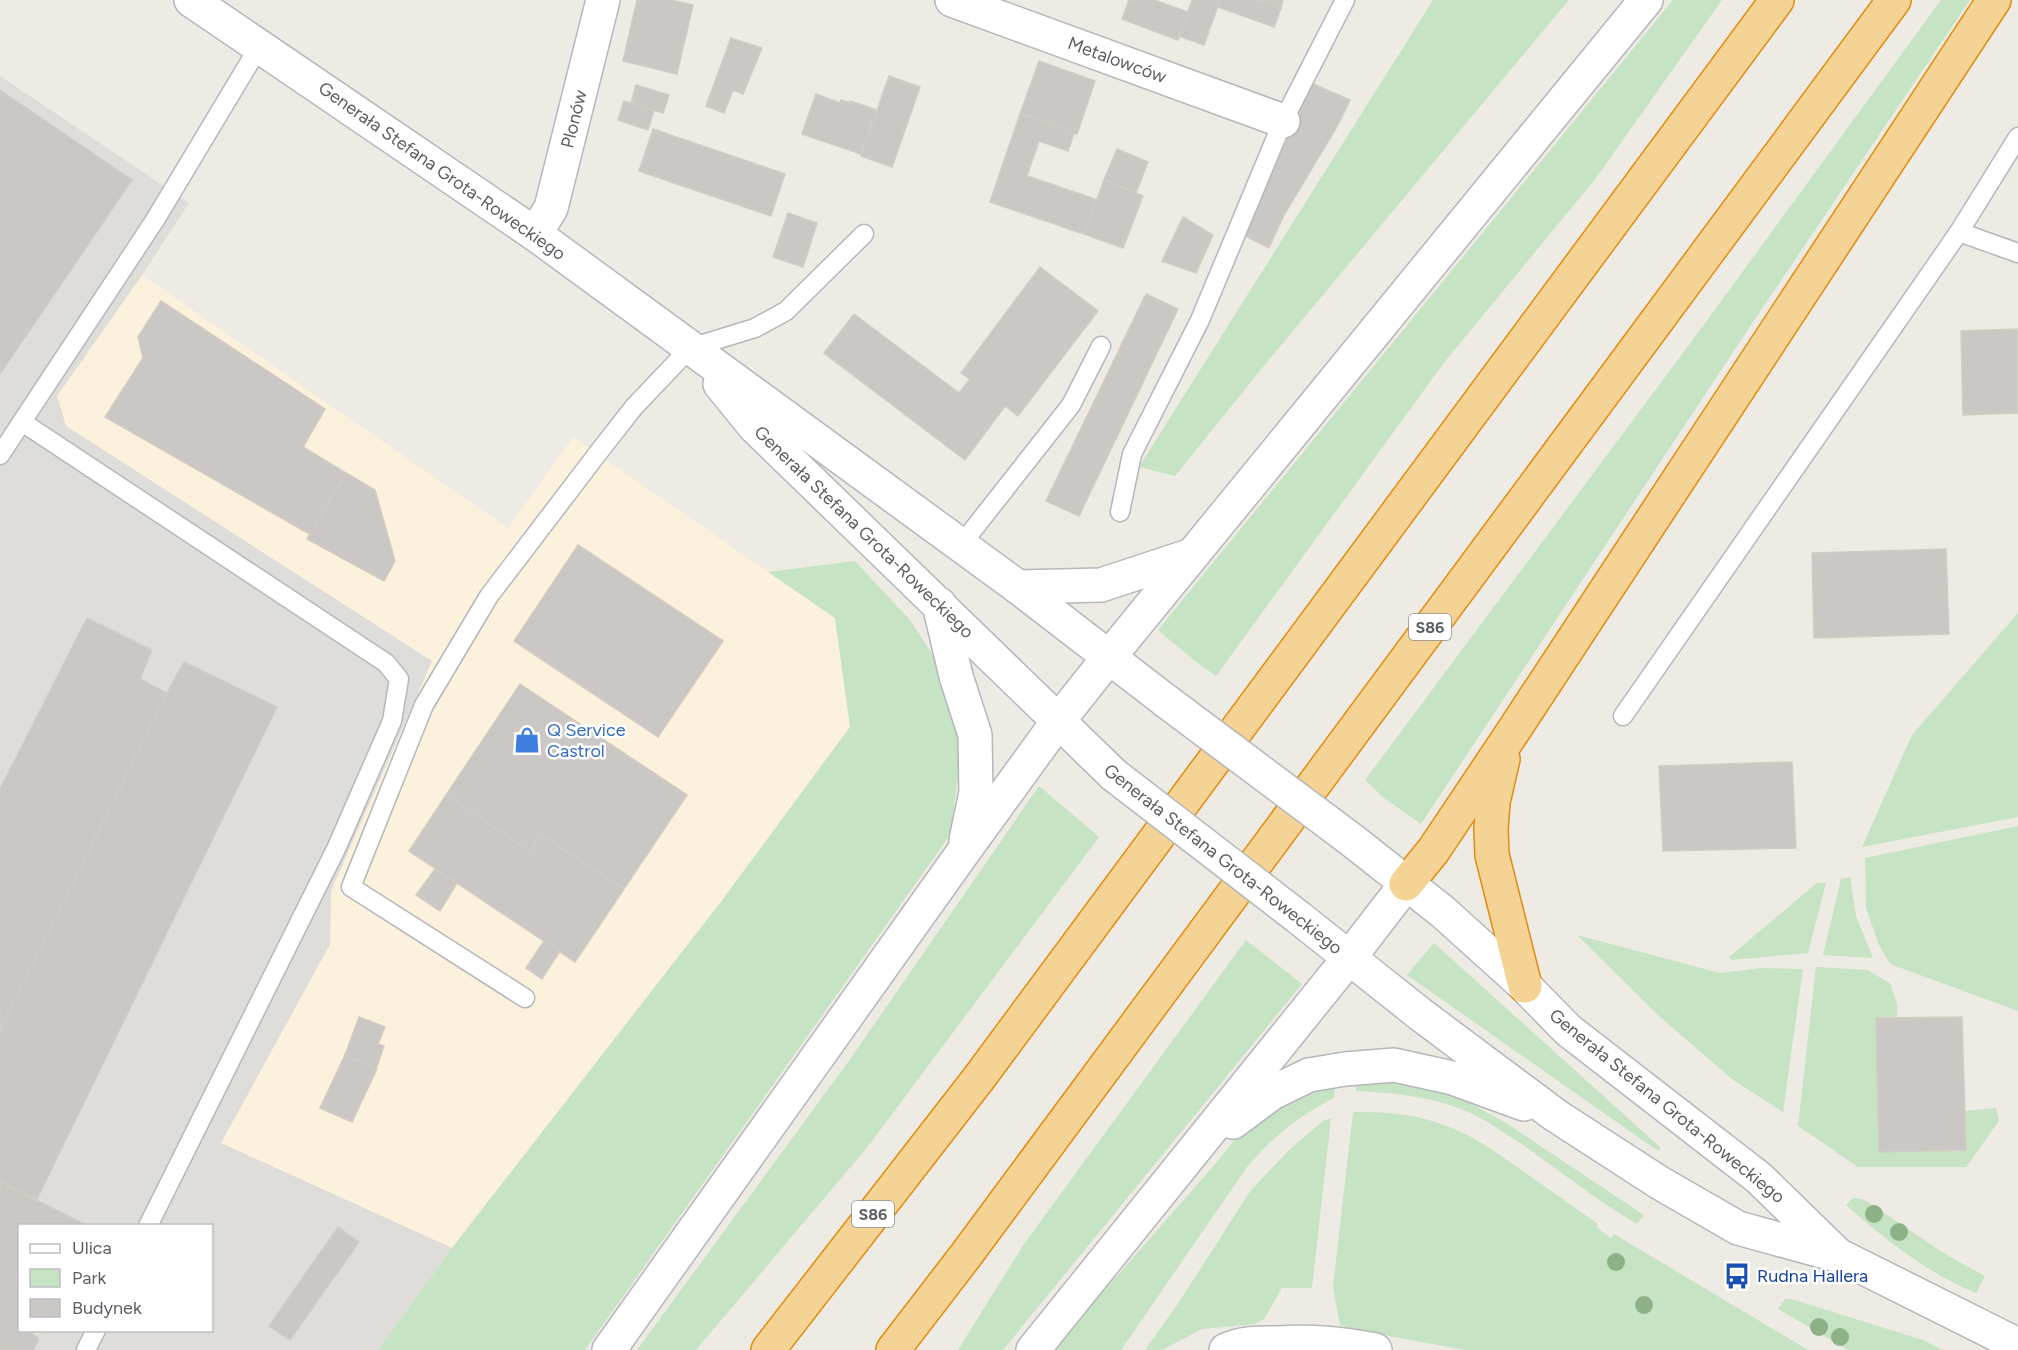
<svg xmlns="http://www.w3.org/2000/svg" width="2018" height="1350" font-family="Figtree,sans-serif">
  <rect width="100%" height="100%" fill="#eeebe4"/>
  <polygon fill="#fbf1dc" points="142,275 508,528 573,437 835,618 850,727 720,903 452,1248 221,1143 330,945 331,891 432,661 66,426 57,396"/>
  <path fill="#dfddd9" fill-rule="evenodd" d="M0,76L189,203L142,275L57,396L66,426L432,661L331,891L330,944L221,1143L452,1248L378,1350H0ZM20,1226H212V1330H20Z"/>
  <g fill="#c6e3c3">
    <polygon points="1433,0 1569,0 1263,367 1175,476 1139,467"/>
    <polygon points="1673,0 1722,0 1596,178 1443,364 1216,676 1196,662 1158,630"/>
    <polygon points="1941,0 1970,0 1745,334 1421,824 1384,798 1365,780 1703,326"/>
    <polygon points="855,561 909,619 931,652 951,698 961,758 950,835 585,1350 378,1350 452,1248 720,903 850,727 835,618 768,572"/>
    <polygon points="2018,613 2018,817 1862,847 1912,735"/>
    <polygon points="1039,786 1099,837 869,1145 696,1350 637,1350 851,1058"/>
    <polygon points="2018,826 2018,1011 1890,964 1879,945 1866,908 1865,858"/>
    <polygon points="1850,877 1856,916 1873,958 1823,955 1841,879"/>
    <polygon points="1817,883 1826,883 1808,953 1731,960 1729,957"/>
    <polygon points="1577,935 1720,973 1762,968 1803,969 1783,1112 1733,1080 1658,1015"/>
    <polygon points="1246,940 1302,984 1003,1350 958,1350 1024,1244"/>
    <polygon points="1434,943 1661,1148 1658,1151 1407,975"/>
    <polygon points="1816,967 1867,970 1890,983 1897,1004 1897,1018 1877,1018 1965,1111 1996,1108 1999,1121 1966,1167 1858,1167 1798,1126"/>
    <path d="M1356,1078L1389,1079L1446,1092L1468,1102L1506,1123L1644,1215L1637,1224C1596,1200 1559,1170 1520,1143C1504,1133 1489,1122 1473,1114C1436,1097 1396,1093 1356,1091Z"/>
    <path d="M1336,1079L1334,1098C1297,1117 1274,1136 1247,1167L1121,1350H1052L1217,1162L1248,1123Z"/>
    <path d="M1353,1112C1379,1112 1410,1113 1435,1122C1469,1132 1498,1153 1527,1174C1551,1191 1574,1207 1598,1224L1596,1227L1611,1238L1614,1234L1808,1350H1465L1378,1334L1340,1325L1333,1287Z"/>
    <polygon points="1331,1118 1312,1288 1282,1288 1264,1319 1255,1324 1202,1329 1162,1350 1145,1350 1177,1305 1251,1190 1290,1149 1323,1121"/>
    <path d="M1853,1198L1862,1199L1868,1202L1945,1254L1985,1276L1976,1293C1927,1273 1886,1240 1846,1205Z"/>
    <polygon points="1785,1299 1791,1299 1923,1340 1943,1350 1848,1350 1778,1309"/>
  </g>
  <g fill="#cbc7c4" stroke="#d2ccc3" stroke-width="1.5">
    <polygon points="637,0 672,0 693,5 677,74 623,61"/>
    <polygon points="1129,0 1154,0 1188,12 1178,40 1122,19"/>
    <polygon points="1192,0 1220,0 1204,45 1179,36"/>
    <polygon points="1220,0 1259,0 1281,8 1274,27 1218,7"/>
    <polygon points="1259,0 1283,0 1281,8"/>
    <polygon points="731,38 762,48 743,94 733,90 724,113 706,106"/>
    <polygon points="1039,61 1095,81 1077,134 1020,114"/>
    <polygon points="889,76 920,87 892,167 861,156"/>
    <polygon points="1313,84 1350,100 1338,125 1284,215 1269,248 1243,235"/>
    <polygon points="636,85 669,95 663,113 631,103"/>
    <polygon points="0,90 132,180 0,374"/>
    <polygon points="816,94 840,103 841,100 850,103 850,101 877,110 861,154 802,134"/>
    <polygon points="624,101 654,110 648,130 618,120"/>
    <polygon points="1020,114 1074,133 1068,151 1039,141 1027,176 1098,200 1084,234 990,202"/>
    <polygon points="653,129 785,174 771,216 639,171"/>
    <polygon points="1117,149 1148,162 1136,193 1104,180"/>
    <polygon points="1104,180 1143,196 1123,248 1084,234"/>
    <polygon points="788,213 817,223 803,267 773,257"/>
    <polygon points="1183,217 1213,235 1196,273 1162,261"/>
    <polygon points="1040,267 1098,311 1018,416 1005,406 965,460 824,353 854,314 959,393 970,379 961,373"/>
    <polygon points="1146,294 1178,309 1079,516 1046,501"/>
    <polygon points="161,301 325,409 303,447 346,473 311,535 105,417 143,358 138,337"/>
    <polygon points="2018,329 2018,413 1963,415 1961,331"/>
    <polygon points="346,473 375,490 395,561 384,581 307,539"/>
    <polygon points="578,545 723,641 658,737 514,641"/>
    <polygon points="1946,549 1949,634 1814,638 1812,553"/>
    <polygon points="87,618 152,650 140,679 167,693 0,1030 0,789"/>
    <polygon points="184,662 277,707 37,1199 0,1182 0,1030 167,693"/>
    <polygon points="520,684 687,795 624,889 540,834 529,851 446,795"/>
    <polygon points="1792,762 1796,848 1663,851 1659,766"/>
    <polygon points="446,795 529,851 540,834 624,889 575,962 409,851"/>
    <polygon points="435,869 457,883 440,911 416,895"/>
    <polygon points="544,941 560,951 542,979 526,968"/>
    <polygon points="359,1017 385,1027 378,1044 384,1046 376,1069 345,1055"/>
    <polygon points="1962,1017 1966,1150 1879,1152 1876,1018"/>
    <polygon points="345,1055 377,1069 352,1122 320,1108"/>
    <polygon points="0,1182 88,1226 20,1226 20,1330 27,1330 39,1339 33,1350 0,1350"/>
    <polygon points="338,1227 359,1242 290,1340 269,1326"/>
  </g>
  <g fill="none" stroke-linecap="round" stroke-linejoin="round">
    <g stroke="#b5b7ba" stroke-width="21">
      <g id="service">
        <polyline points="1959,232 2018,137"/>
        <polyline points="22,422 386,663 399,679 392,721 336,849 148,1226"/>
        <polyline points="0,455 155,220 260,45"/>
        <polyline points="1120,512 1132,454 1200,320 1283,121 1345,0"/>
        <polyline points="961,545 1071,405 1101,346"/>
        <polyline points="1623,716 1959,232 2018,253"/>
        <polyline points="525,998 351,887 424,705 489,596 598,453 634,407 690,348 755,328 786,311 864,234"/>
        <polyline points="86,1350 96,1330"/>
      </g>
    </g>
    <g stroke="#b5b7ba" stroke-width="36">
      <g id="minor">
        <polyline points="952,0 1283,121"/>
        <polyline points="535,234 551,208 603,0"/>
        <path d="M1226,1350C1244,1342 1258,1343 1277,1343C1313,1341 1339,1343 1375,1350"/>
      </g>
    </g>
    <g stroke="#b5b7ba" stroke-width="36">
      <g id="tertiary">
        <polyline points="191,0 535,234 1018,587 1166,701"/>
        <polyline points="720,384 755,427 1114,775"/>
        <polyline points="1018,587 1101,585 1192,555"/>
        <polyline points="939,604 956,676 975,735 976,792 966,840"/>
        <polyline points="1353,841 1443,912 1525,986 1568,1030 1759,1178 1836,1253"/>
        <polyline points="1298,917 1420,1014 1555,1115 1660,1183 1738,1228 1840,1256 2018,1345"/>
        <polyline points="1233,1122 1272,1093 1309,1075 1345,1069 1394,1065 1453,1078 1524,1104"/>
        <polyline points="609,1350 964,851 1059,720 1109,657 1646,0"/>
        <polyline points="1033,1350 1349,958 1406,884"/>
      </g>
    </g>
    <g stroke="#e08c12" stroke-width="36">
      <g id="motorway">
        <polyline points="1503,759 1493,802 1491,829 1492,855 1525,986"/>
        <polyline points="1406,884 1433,851 1508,739 1994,0"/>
        <polyline points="768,1350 979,1078 1777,0"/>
        <polyline points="893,1350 966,1255 1894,0"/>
      </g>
    </g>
    <use href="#service" stroke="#fff" stroke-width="18"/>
    <use href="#minor" stroke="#fff" stroke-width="33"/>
    <use href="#tertiary" stroke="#fff" stroke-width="33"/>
    <use href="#motorway" stroke="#f5d394" stroke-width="33"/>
    <g stroke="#b5b7ba" stroke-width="36" stroke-linecap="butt">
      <g id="tertiary-bridge">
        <polyline points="1166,701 1353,841"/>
        <polyline points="1114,775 1298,917"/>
      </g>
    </g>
    <use href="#tertiary-bridge" stroke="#fff" stroke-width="33"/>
  </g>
  <g fill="#8eb288">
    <circle cx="1874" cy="1214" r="9"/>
    <circle cx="1899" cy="1232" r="9"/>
    <circle cx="1616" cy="1262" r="9"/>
    <circle cx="1644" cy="1305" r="9"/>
    <circle cx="1819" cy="1327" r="9"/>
    <circle cx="1840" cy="1337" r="9"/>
  </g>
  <defs>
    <g id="shop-bare" transform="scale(2.07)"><path d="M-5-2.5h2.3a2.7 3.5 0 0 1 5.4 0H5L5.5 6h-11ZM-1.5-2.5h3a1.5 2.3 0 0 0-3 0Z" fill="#3f7fe0" stroke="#fff" stroke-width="2.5" paint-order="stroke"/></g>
    <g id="bus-bare" transform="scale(2.07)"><path d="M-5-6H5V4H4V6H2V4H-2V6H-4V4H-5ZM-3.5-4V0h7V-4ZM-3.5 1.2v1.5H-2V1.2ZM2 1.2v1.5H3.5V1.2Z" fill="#1a4fb4" stroke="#fff" stroke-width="2.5" paint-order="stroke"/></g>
  </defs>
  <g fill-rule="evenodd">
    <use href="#shop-bare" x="527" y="740"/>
    <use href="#bus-bare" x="1737" y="1276"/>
  </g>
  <g text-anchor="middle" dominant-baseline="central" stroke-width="5" stroke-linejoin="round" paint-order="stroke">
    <g fill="#fff" stroke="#8d9092" stroke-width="1.5">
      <rect x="1409" y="614" width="42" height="26" rx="4.5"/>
      <rect x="852" y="1201" width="42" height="26" rx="4.5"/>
    </g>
    <g font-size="16" font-weight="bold" fill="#5c6064">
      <text x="1430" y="627">S86</text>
      <text x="873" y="1214">S86</text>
    </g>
    <g font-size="18" fill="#5c6064" stroke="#fff">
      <text transform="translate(1117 60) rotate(20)">Metalowców</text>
      <text transform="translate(574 119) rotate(-76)">Plonów</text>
      <text transform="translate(442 171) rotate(35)">Generała Stefana Grota-Roweckiego</text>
      <text transform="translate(864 532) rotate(44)">Generała Stefana Grota-Roweckiego</text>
      <text transform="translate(1223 859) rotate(38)">Generała Stefana Grota-Roweckiego</text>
      <text transform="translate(1667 1106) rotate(39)">Generała Stefana Grota-Roweckiego</text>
    </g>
    <g font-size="18" fill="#366cbe" stroke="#fff" text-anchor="start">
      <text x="547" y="730">Q Service<tspan x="547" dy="21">Castrol</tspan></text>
    </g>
    <g font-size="18" fill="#164399" stroke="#fff" text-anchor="start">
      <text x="1757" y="1276">Rudna Hallera</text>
    </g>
  </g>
  <rect x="18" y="1224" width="195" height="108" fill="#ffffff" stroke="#bebfc1" stroke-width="1.5"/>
  <rect x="30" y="1244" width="30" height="9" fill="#ffffff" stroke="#bebfc1" stroke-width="1.5"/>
  <text x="72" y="1254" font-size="18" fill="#5c6064">Ulica</text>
  <rect x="30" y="1269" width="30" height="18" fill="#c6e3c3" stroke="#bebfc1" stroke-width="1.5"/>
  <text x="72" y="1284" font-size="18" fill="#5c6064">Park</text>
  <rect x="30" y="1299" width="30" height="18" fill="#cbc7c4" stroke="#bebfc1" stroke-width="1.5"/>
  <text x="72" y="1314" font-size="18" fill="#5c6064">Budynek</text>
</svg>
